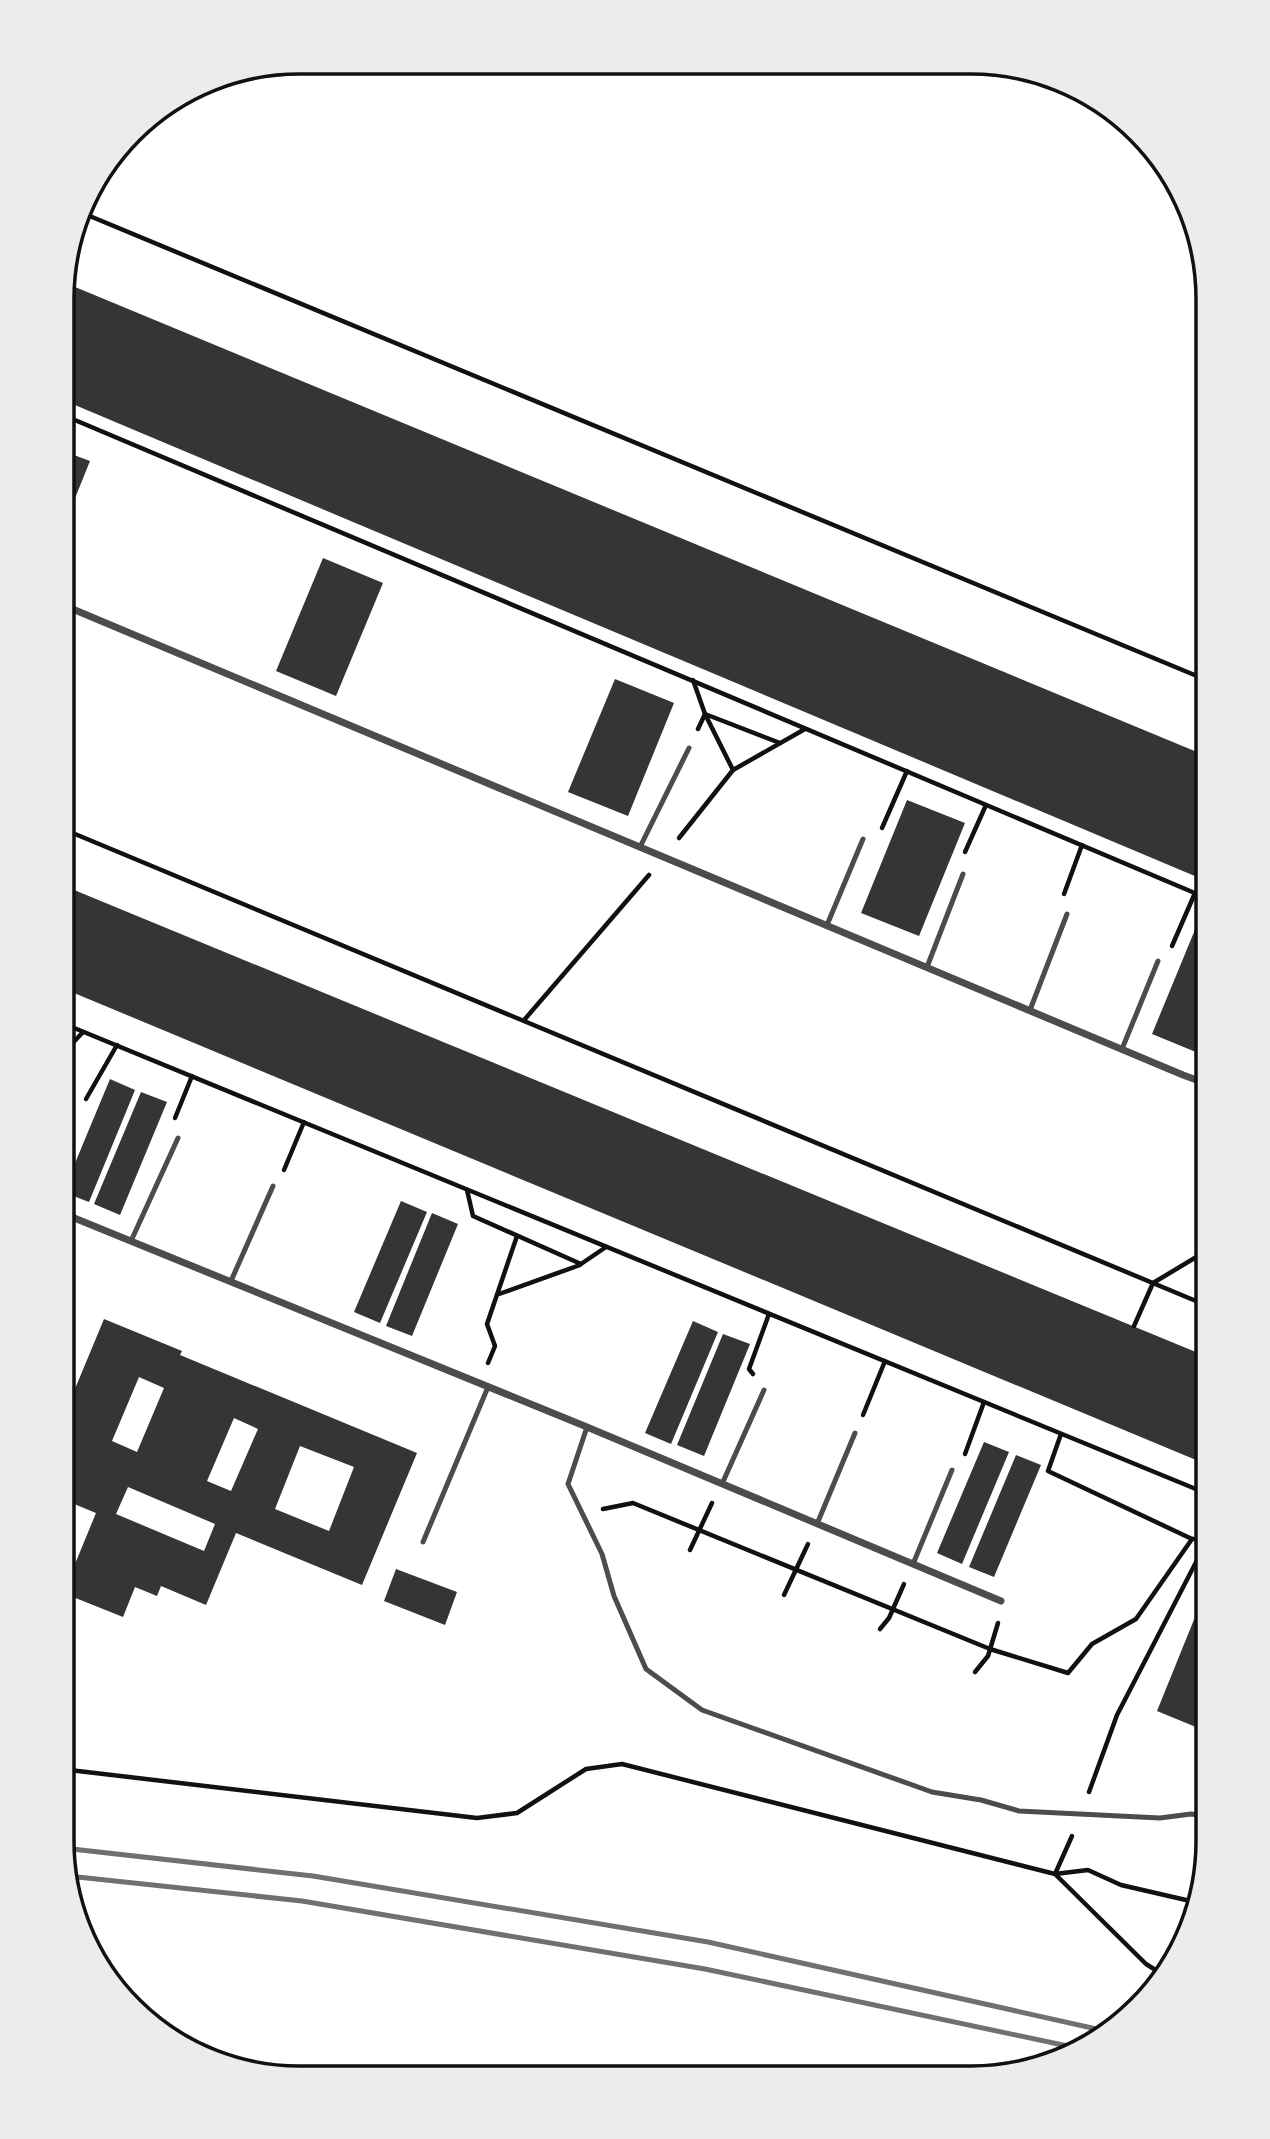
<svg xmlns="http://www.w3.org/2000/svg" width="1270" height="2139" font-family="Jost,sans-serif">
  <rect width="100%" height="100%" fill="#fff"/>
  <g fill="#353535" fill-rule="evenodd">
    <polygon points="63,282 1209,757 1209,882 63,400"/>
    <polygon points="63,451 90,461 63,528"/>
    <polygon points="323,558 383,583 336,696 276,671"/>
    <polygon points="615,679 674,703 628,816 568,792"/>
    <polygon points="907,800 965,823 919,936 861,913"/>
    <polygon points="62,885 1208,1357 1208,1465 62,988"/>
    <polygon points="1199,920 1209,924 1208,1057 1152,1034"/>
    <polygon points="110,1079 135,1090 89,1202 63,1192"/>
    <polygon points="141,1092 167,1102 120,1215 94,1204"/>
    <polygon points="401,1201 427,1212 380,1323 354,1312"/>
    <polygon points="432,1213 458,1224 412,1336 386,1326"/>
    <path d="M104,1319L182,1351L180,1355L417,1453L362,1585L236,1533L206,1605L161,1586L157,1596L135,1587L123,1617L63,1593L96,1513L62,1499V1474L70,1454L62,1451V1420ZM139,1377L164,1388L137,1452L112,1441ZM234,1418L258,1429L231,1491L207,1481ZM300,1446L354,1467L329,1531L275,1509ZM128,1487L215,1524L204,1551L116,1514Z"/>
    <polygon points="693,1321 718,1332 671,1444 645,1433"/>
    <polygon points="723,1334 750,1344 704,1456 677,1445"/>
    <polygon points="984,1442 1009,1452 962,1564 937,1553"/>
    <polygon points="1016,1455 1041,1465 994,1577 969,1567"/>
    <polygon points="396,1569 457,1592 445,1625 384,1601"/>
    <polygon points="1208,1585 1208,1732 1157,1711"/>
    <polygon points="1208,1836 1208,1857 1206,1868 1196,1863"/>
  </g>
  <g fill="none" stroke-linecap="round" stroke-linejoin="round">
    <g stroke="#111" stroke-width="4.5">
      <polyline points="80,212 1209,681"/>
      <polyline points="63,415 1209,899"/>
      <polyline points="693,680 705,714 733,770 805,729"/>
      <polyline points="698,729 705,714 780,743"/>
      <polyline points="882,828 907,771"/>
      <polyline points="63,829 1208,1306"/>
      <polyline points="679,838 733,770"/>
      <polyline points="965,852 986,805"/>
      <polyline points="1064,894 1082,845"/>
      <polyline points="1172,946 1195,893"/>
      <polyline points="525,1019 649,875"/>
      <polyline points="62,1023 1208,1494"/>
      <polyline points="62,1045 69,1047 83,1032"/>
      <polyline points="86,1099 117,1045"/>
      <polyline points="175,1118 192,1076"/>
      <polyline points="284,1170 304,1122"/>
      <polyline points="467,1190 473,1216 581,1264 606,1247"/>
      <polyline points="499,1294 580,1265"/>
      <polyline points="1134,1326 1153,1283 1208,1250"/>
      <polyline points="488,1363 495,1346 487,1324 517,1236"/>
      <polyline points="753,1374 749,1369 769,1314"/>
      <polyline points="863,1415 885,1361"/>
      <polyline points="1061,1434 1048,1471 1192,1539"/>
      <polyline points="965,1454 984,1402"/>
      <polyline points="603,1509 633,1503 990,1649 1068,1673 1092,1644 1136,1619 1192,1539 1208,1539"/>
      <polyline points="690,1550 712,1503"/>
      <polyline points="784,1595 808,1544"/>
      <polyline points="880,1629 889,1618 904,1584"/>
      <polyline points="975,1672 988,1656 998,1623"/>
      <polyline points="61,1769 477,1818 517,1813 586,1769 622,1764 1055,1874 1146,1964 1165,1976"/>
      <polyline points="1089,1792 1117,1715 1208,1539"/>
      <polyline points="1072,1836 1055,1874 1088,1870 1121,1885 1199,1903"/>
    </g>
    <g stroke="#4c4c4c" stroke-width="5">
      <polyline points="640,847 689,748"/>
      <polyline points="827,925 863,839"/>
      <polyline points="927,967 963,874"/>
      <polyline points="1030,1010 1067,914"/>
      <polyline points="1122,1049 1158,961"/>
      <polyline points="62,1139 72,1113"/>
      <polyline points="131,1241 178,1138"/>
      <polyline points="231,1281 273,1186"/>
      <polyline points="587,1427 568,1484 602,1554 614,1596 646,1669 702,1710 932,1792 981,1800 1019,1811 1160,1818 1191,1814 1208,1816"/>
      <polyline points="722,1484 764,1390"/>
      <polyline points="817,1524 855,1433"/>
      <polyline points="423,1542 488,1387"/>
      <polyline points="913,1564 952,1470"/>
    </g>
    <g stroke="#4c4c4c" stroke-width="7">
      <polyline points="63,605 1183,1075 1202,1082 1208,1077"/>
      <polyline points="62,1213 587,1427 1001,1601"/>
    </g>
    <g stroke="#707070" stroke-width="5">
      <polyline points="63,1848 313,1876 708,1942 1101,2030"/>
      <polyline points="68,1876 302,1901 705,1969 1077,2048"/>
    </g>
  </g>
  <path d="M0 0H1270V2139H0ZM299 74H971A225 225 0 0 1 1196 299V1841A225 225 0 0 1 971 2066H299A225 225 0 0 1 74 1841V299A225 225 0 0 1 299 74Z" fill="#ececec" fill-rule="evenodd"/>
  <path fill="none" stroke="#111" stroke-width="3.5" d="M299 74H971A225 225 0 0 1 1196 299V1841A225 225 0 0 1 971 2066H299A225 225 0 0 1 74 1841V299A225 225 0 0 1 299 74Z"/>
</svg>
